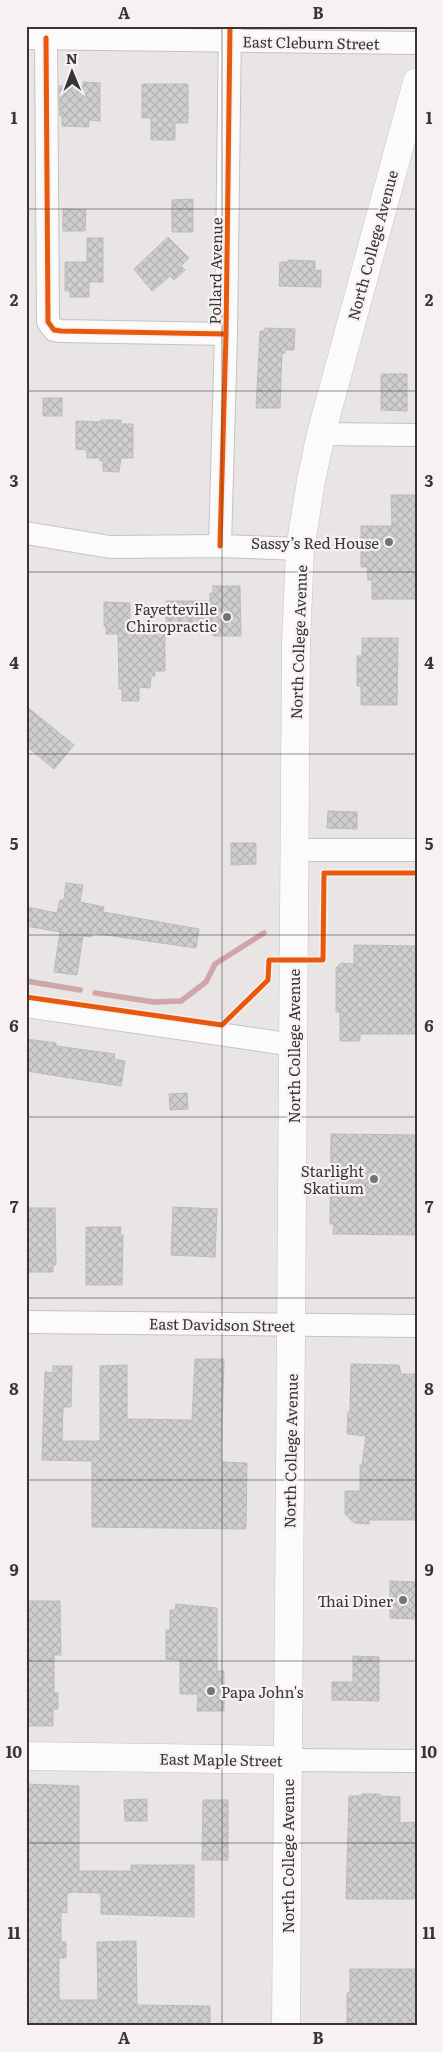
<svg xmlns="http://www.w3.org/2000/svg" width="443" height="2052" font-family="Literata,serif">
  <defs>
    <pattern id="building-cross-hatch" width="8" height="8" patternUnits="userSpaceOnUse" patternTransform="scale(1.25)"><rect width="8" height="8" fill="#cfcecf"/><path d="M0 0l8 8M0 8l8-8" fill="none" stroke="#b2b2b2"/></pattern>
  </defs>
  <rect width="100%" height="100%" fill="#e9e5e5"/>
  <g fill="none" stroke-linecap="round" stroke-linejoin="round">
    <g stroke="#d0a6a8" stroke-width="5.5">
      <polyline points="26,981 80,990"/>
      <polyline points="95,993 154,1002 181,1001 206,982 215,964 264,933"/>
    </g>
  </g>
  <g fill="url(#building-cross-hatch)" stroke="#bcbbbc">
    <polygon points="83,82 100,83 100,121 89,120 89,127 62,126 62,116 60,116 59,86 83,87"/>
    <polygon points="142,84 188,84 188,123 175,123 175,140 151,140 151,118 142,118"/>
    <polygon points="193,199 193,232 172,232 172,200"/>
    <polygon points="63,209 86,210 85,231 63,231"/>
    <polygon points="168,237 189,258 181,266 185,270 174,280 170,276 152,291 134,269"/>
    <polygon points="87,238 103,238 103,282 89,282 89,297 70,297 70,291 65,291 65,262 87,262"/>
    <polygon points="288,260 315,261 315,271 321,270 321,287 279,286 280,262 288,262"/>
    <polygon points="265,328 295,329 294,350 285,350 285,353 282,353 280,408 256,408 260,331 264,331"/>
    <polygon points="381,374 407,374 407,411 381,410"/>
    <rect x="43" y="398" width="19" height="18"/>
    <polygon points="101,420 121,420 121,424 133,424 133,458 121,458 119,472 103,471 103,461 100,461 100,458 87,458 87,450 76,449 76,421 101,422"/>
    <polygon points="391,495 417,495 417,599 372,599 372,580 368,580 367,567 361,567 361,526 392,526"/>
    <polygon points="213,586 240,586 241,636 213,636 213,633 166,633 166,601 210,601 210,593 213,593"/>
    <polygon points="104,602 130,603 130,628 165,628 165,671 155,671 155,676 151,676 150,688 139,687 139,701 122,701 122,689 119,689 118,634 106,634 106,626 104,626"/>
    <polygon points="362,638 398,638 397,705 361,705 361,686 357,686 357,656 362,656"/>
    <polygon points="26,706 74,745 54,769 26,746"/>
    <polygon points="328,811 357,812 357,829 327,828"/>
    <polygon points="231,843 256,843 256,864 231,865"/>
    <polygon points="66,883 83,885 80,902 104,907 103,912 199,929 196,948 92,933 91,937 83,936 77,975 54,972 60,932 26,926 26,907 57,913 60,900 64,900"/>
    <polygon points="354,945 417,946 417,1034 360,1034 360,1041 340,1041 340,1012 336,1012 336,968 341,963 354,964"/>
    <polygon points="26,1039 56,1043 56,1046 115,1054 114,1059 125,1061 121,1086 26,1071"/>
    <polygon points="187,1093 188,1109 170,1110 169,1094"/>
    <polygon points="331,1134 417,1135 417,1235 333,1234 334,1224 330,1224"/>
    <polygon points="173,1207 217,1209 215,1257 171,1255"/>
    <polygon points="28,1208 55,1208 56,1265 53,1265 53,1272 28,1272"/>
    <polygon points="86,1227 121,1227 120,1235 123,1235 122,1285 86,1285"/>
    <polygon points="195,1359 224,1359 221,1462 247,1463 246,1529 92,1527 92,1461 42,1460 45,1372 53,1373 53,1366 72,1366 71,1407 63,1407 62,1441 100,1441 100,1366 127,1365 127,1419 192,1420"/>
    <polygon points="351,1364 399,1365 401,1374 417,1374 417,1520 369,1520 369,1524 354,1523 345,1514 345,1491 360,1491 360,1465 362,1465 366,1436 347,1434 348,1412 350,1412"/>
    <polygon points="390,1581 417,1582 417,1619 390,1618"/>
    <polygon points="26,1601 60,1601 61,1655 54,1655 54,1693 58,1693 58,1709 53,1709 53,1726 26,1726"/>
    <polygon points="176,1604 217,1608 217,1671 224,1671 224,1711 197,1711 198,1694 180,1694 180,1660 166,1659 166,1630 170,1630 170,1610 175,1610"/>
    <polygon points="353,1656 379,1657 379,1701 332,1700 332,1682 353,1682"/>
    <polygon points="26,1784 79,1786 79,1871 131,1871 131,1865 194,1865 194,1917 101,1914 101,1893 71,1892 71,1893 67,1893 67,1913 61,1912 61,1942 66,1942 66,1958 59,1958 59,1998 60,2000 98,2000 97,1942 136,1941 137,2005 210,2006 210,2026 30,2026 30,1973 26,1973"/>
    <polygon points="362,1794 380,1794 380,1796 400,1797 400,1823 417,1822 417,1899 346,1899 349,1796 362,1796"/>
    <polygon points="147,1799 147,1821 125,1821 124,1800"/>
    <polygon points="203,1800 228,1800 228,1860 202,1860"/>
    <polygon points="350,1969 417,1969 417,2026 347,2026 347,1993 350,1993"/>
  </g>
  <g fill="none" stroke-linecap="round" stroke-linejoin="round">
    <g stroke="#c5c2c2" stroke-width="24">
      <g id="street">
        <polyline points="26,38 417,43"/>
        <polyline points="46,38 48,322 54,330 61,331 226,334"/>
        <polyline points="321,434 417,435"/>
        <polyline points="26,533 110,547 220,546 300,549"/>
        <polyline points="220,546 226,334 230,26"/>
        <polyline points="295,850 417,850"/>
        <polyline points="26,1006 294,1045"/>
        <polyline points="26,1322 417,1326"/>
        <polyline points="287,1760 417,1761"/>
      </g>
    </g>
    <g stroke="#c5c2c2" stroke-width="29">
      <polyline id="secondary" points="26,1756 287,1760"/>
    </g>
    <g stroke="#c5c2c2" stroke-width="29">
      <polyline id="primary" points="286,2026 296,642 300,549 311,481 321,434 417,82"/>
    </g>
    <use href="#street" stroke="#fcfbfb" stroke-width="22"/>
    <use href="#secondary" stroke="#fcfbfb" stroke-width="28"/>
    <use href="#primary" stroke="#fcfbfb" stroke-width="28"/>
    <g stroke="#f8f1f1" stroke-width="8">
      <g id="cycleway">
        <polyline points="46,38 48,322 54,330 61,331 226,334"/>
        <polyline points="220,546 226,334 230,26"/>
        <polyline points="26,997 222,1025 268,980 269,960 323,960 324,873 417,873"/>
      </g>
    </g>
    <use href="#cycleway" stroke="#e8590c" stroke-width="5"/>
  </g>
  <path fill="none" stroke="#373535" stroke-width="1" stroke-opacity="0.55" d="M222,26V2026M26,209H417M26,391H417M26,572H417M26,754H417M26,935H417M26,1117H417M26,1298H417M26,1480H417M26,1661H417M26,1843H417"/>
  <g fill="#757373" stroke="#f8f1f1" stroke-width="2">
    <circle cx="389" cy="542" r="5"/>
    <circle cx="227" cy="617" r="5"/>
    <circle cx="374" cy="1179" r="5"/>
    <circle cx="403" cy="1600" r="5"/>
    <circle cx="211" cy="1691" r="5"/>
  </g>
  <g text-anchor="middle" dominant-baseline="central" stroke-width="4.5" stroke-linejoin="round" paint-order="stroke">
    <g font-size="15" fill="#373535" stroke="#f8f1f1">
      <text transform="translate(311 42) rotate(1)">East Cleburn Street</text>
      <text transform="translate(372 245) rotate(-75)">North College Avenue</text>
      <text transform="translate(215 271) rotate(-89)">Pollard Avenue</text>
      <text transform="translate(298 642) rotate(-88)">North College Avenue</text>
      <text transform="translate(293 1046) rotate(-90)">North College Avenue</text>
      <text transform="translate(222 1324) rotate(1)">East Davidson Street</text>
      <text transform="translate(290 1451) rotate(-89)">North College Avenue</text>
      <text transform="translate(221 1759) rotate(1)">East Maple Street</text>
      <text transform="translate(287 1856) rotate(-90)">North College Avenue</text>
    </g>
    <g font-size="15" fill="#373535" stroke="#f8f1f1" text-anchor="end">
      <text x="379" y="542">Sassy’s Red House</text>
      <text x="217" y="608">Fayetteville<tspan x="217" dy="17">Chiropractic</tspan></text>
      <text x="364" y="1170">Starlight<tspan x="364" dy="17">Skatium</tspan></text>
      <text x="393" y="1600">Thai Diner</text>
      <text x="221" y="1691" text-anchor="start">Papa John's</text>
    </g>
  </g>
  <rect width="443" height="2052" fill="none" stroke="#f8f1f1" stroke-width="55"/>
  <g transform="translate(72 72) rotate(359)" stroke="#f8f1f1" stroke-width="4" paint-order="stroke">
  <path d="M0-4L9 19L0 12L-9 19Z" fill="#373535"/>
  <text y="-8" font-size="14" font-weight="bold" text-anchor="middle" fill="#373535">N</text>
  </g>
  <rect x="28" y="28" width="388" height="1996" fill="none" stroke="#373535" stroke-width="2"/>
  <g font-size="16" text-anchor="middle" font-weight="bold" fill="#373535">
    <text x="124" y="19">A</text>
    <text x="318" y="19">B</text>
    <text x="14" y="124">1</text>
    <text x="429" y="124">1</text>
    <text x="14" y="306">2</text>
    <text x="429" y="306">2</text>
    <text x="14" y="487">3</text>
    <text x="429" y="487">3</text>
    <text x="14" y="669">4</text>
    <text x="429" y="669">4</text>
    <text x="14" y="850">5</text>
    <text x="429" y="850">5</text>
    <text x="14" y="1032">6</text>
    <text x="429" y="1032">6</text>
    <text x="14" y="1213">7</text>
    <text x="429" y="1213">7</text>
    <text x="14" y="1395">8</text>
    <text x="429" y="1395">8</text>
    <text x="14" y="1576">9</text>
    <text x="429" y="1576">9</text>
    <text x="14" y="1758">10</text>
    <text x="429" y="1758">10</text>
    <text x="14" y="1939">11</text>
    <text x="429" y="1939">11</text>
    <text x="124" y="2044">A</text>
    <text x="318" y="2044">B</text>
  </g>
</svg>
